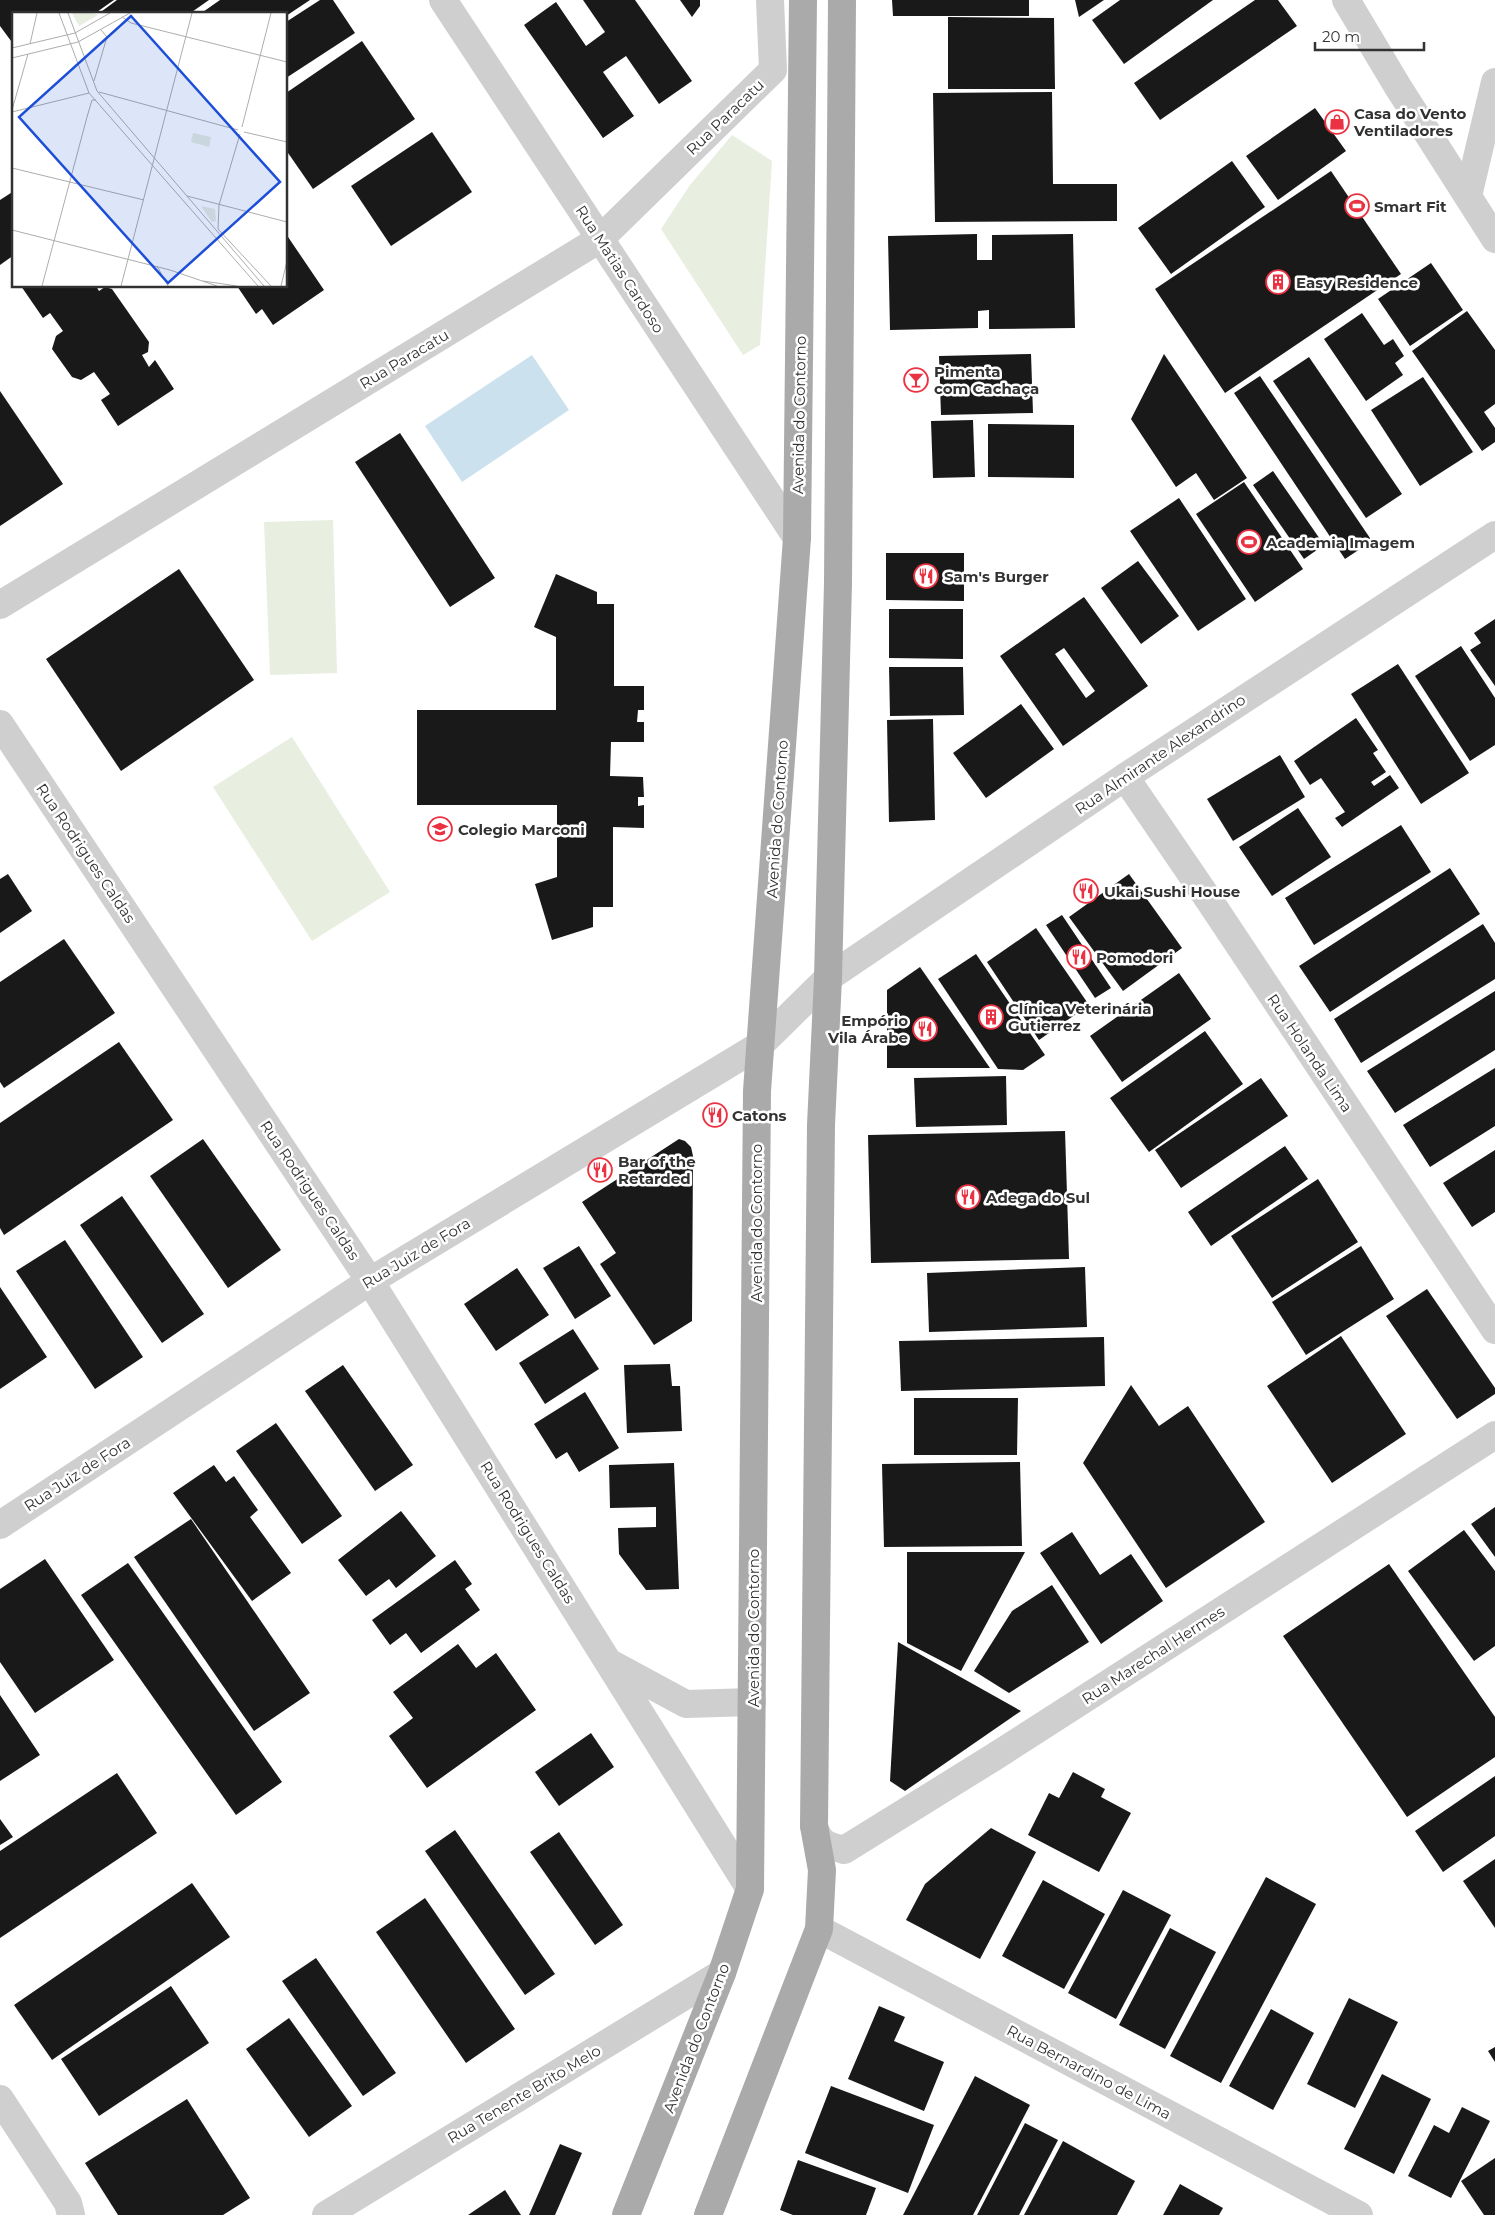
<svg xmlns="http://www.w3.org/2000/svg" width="1495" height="2215" font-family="Montserrat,sans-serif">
  <rect width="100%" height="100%" fill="#fff"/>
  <g fill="#e8eee0">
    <polygon points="732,135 772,161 760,345 743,355 661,229 690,185"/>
    <polygon points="333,520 337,673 270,675 264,522"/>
    <polygon points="292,737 390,892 312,941 213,787"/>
  </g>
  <polygon fill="#cce1ee" points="532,355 569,410 462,482 425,426"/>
  <g fill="#191919" fill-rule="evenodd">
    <polygon points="0,0 114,0 94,14 14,14 14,45 0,26"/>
    <polygon points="117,0 209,0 189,14 98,14"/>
    <polygon points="220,0 310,0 286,16 286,14 200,14"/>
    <polygon points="320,0 333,0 355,33 286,78 286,22"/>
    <polygon points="583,0 635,0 692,81 659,104 626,56 603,72 634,116 603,138 524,25 556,2 586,46 605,32"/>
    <polygon points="680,0 700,0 700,6 692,17"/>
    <polygon points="892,0 1029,0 1029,16 893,16"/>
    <polygon points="1075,0 1104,0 1079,17"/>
    <polygon points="1120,0 1213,0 1124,64 1092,20"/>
    <polygon points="1255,0 1278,0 1297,26 1160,120 1134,83"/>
    <polygon points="948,17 1054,18 1055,89 948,89"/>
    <polygon points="362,41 415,119 313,189 286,150 286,93"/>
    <polygon points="1052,92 1053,184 1117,184 1117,221 935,222 933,93"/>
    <polygon points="1315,108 1346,151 1278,200 1246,156"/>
    <polygon points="432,132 472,192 391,246 351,186"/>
    <polygon points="1232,161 1265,207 1171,274 1138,228"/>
    <polygon points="1331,171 1401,274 1225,393 1155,289"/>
    <polygon points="14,191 14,255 0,265 0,200"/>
    <polygon points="286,234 324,290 273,325 262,309 256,314 237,286 286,286"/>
    <polygon points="977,234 977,260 992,260 992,235 1073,234 1075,328 989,329 989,310 978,311 978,328 890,330 888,236"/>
    <polygon points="1431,263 1463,310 1410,346 1378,299"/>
    <polygon points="21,286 96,286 99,291 105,287 112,289 149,342 148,352 142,355 149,367 155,360 174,389 118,426 101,400 110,394 94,372 81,380 72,377 52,349 56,336 63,331 50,313 43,318"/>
    <polygon points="1467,311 1495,350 1495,404 1484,412 1495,428 1495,442 1482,451 1412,351"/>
    <polygon points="1362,313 1384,345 1393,339 1404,356 1395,363 1403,375 1366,401 1324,339"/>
    <polygon points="1031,354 1033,413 941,415 939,356"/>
    <polygon points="1164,354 1247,478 1214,500 1196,473 1176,487 1131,419"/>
    <polygon points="1309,357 1402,494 1366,518 1273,381"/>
    <polygon points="1260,376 1372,541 1345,559 1234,393"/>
    <polygon points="1423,377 1473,452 1420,486 1371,410"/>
    <polygon points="0,391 63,484 0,526"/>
    <polygon points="973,420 975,477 933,478 931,421"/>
    <polygon points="988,424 1074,425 1074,478 988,477"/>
    <polygon points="400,433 495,578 450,607 355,462"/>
    <polygon points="1273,471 1324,545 1304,559 1253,485"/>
    <polygon points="1244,482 1303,569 1255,602 1196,514"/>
    <polygon points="1179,498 1246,599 1198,631 1130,531"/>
    <polygon points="886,553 964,553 964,601 886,600"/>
    <polygon points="1138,561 1179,616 1141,644 1101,588"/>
    <polygon points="179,569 254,680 121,771 46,659"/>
    <polygon points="556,574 597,592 597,604 614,604 614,686 644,686 644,710 638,710 637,722 644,722 644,742 611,742 610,776 643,777 644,797 638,797 638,806 644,805 644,828 613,827 613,907 593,907 593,927 552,940 535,884 557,877 557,805 417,805 417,710 556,710 556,637 534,627"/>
    <path d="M1084,597L1148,686L1063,746L1000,656ZM1064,648L1095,691L1086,698L1055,654Z"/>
    <polygon points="889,609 963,609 963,659 889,658"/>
    <polygon points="1495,619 1495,686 1470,650 1481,643 1474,633"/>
    <polygon points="1461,646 1495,698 1495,745 1470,761 1415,676"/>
    <polygon points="1398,664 1469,773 1421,804 1351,694"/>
    <polygon points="889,667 963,667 964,715 890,716"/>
    <polygon points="1021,704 1054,749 986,798 953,753"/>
    <polygon points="1356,718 1378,750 1373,753 1386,772 1371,782 1374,786 1390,775 1399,788 1342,827 1335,818 1345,812 1321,778 1310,785 1294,761"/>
    <polygon points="933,719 935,820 889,822 887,720"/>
    <polygon points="1280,755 1305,797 1233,841 1207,799"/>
    <polygon points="1298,808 1331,857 1272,896 1239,847"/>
    <polygon points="1401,825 1431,872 1314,945 1285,898"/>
    <polygon points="1450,868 1480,914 1330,1012 1299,966"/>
    <polygon points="8,874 32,911 0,933 0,879"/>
    <polygon points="1129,874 1182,948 1123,991 1069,917"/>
    <polygon points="1062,915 1111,988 1095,998 1046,925"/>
    <polygon points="1483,924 1495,943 1495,979 1361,1063 1334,1019"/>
    <polygon points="1036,928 1089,1005 1039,1040 987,962"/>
    <polygon points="64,939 115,1013 4,1088 0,1082 0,982"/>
    <polygon points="976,954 1045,1055 1023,1070 998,1069 938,979"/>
    <polygon points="920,967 990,1068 887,1068 887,990"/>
    <polygon points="1179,973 1211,1019 1122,1082 1090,1036"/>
    <polygon points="1495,991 1495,1050 1395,1113 1367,1071"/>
    <polygon points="1205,1031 1243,1084 1149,1152 1110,1098"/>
    <polygon points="119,1042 173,1120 4,1235 0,1228 0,1123"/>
    <polygon points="1495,1068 1495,1126 1430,1167 1403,1125"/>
    <polygon points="1006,1076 1007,1125 916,1127 914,1078"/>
    <polygon points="1261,1078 1288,1116 1181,1188 1155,1150"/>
    <polygon points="1065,1131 1069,1259 871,1263 868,1135"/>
    <polygon points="203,1139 281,1250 228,1288 150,1176"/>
    <polygon points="679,1139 685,1141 691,1147 693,1156 692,1321 654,1345 600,1264 616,1253 582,1202"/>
    <polygon points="1285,1146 1308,1179 1211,1246 1188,1212"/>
    <polygon points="1495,1150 1495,1212 1472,1227 1443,1183"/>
    <polygon points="1318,1179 1358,1242 1272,1298 1231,1236"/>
    <polygon points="122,1196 204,1314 162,1343 80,1225"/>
    <polygon points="65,1240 143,1357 95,1389 16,1271"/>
    <polygon points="579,1246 611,1296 575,1319 543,1268"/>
    <polygon points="1361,1246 1394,1299 1306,1355 1272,1302"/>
    <polygon points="1085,1267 1087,1327 929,1332 927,1273"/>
    <polygon points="517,1268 549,1315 496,1351 464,1304"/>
    <polygon points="0,1287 47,1357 0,1389"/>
    <polygon points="1427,1289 1495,1388 1495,1394 1457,1419 1386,1316"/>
    <polygon points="573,1329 599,1369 545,1404 519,1363"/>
    <polygon points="1341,1336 1406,1434 1332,1483 1267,1386"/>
    <polygon points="1104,1337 1105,1386 901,1391 899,1341"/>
    <polygon points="670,1364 672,1386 680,1386 682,1431 627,1433 624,1365"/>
    <polygon points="343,1365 413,1465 375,1491 305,1391"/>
    <polygon points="1131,1385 1159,1426 1188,1406 1265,1522 1166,1588 1083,1463"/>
    <polygon points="585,1392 619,1448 579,1472 567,1452 556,1459 534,1424"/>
    <polygon points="914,1398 1018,1398 1017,1455 914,1455"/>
    <polygon points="276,1423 342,1516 302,1544 236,1451"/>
    <polygon points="1020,1462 1022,1546 884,1547 882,1464"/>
    <polygon points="674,1463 679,1589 646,1590 619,1554 618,1528 656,1527 656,1507 610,1508 609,1465"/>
    <polygon points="214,1465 226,1482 234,1476 258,1510 250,1517 291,1573 252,1601 173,1493"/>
    <polygon points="1495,1507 1495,1557 1471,1524"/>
    <polygon points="401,1511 436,1556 396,1588 389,1579 366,1596 338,1560"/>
    <polygon points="191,1519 310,1693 254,1731 134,1557"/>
    <polygon points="1464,1530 1495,1571 1495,1646 1474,1661 1408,1571"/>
    <polygon points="1072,1532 1100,1575 1131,1554 1163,1601 1101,1644 1040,1553"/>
    <polygon points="907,1552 1025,1552 961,1671 907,1643"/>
    <polygon points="45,1559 114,1660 35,1713 0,1662 0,1589"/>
    <polygon points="455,1560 472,1584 465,1589 480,1610 421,1653 406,1633 390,1645 372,1620"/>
    <polygon points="128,1563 282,1782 236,1815 81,1595"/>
    <polygon points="1389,1564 1495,1717 1495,1757 1407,1817 1283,1636"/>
    <polygon points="1052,1585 1089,1642 1009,1693 974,1671 1012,1611"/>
    <polygon points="898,1642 1021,1711 905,1791 890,1781"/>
    <polygon points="458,1644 476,1668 496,1653 536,1710 427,1788 389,1736 413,1718 393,1692"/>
    <polygon points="0,1695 40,1755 0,1781"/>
    <polygon points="591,1733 614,1767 559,1806 535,1772"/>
    <polygon points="1073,1772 1105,1789 1101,1797 1131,1813 1099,1872 1028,1835 1049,1793 1059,1798"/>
    <polygon points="117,1773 157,1833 0,1938 0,1851"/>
    <polygon points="1495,1776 1495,1836 1443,1872 1415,1831"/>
    <polygon points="0,1819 13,1837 0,1845"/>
    <polygon points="991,1828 1036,1852 980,1959 906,1920 925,1884"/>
    <polygon points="455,1830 555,1974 525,1995 425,1851"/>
    <polygon points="559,1832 623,1925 595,1945 530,1852"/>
    <polygon points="1495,1859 1495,1928 1463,1881"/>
    <polygon points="1266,1877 1316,1904 1221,2083 1170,2056"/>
    <polygon points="1043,1880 1105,1914 1064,1989 1002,1956"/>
    <polygon points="192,1883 230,1937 52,2060 14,2005"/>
    <polygon points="1123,1890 1171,1915 1116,2019 1068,1993"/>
    <polygon points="425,1898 515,2029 466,2063 376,1932"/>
    <polygon points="1170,1928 1216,1952 1165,2049 1119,2025"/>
    <polygon points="316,1958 396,2073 363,2096 282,1981"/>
    <polygon points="171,1986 209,2043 99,2116 61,2059"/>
    <polygon points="1349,1998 1398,2022 1355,2108 1307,2084"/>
    <polygon points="879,2006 905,2017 894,2041 944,2062 924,2111 848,2079"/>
    <polygon points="1271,2009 1314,2033 1273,2110 1229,2086"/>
    <polygon points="289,2018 352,2106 309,2137 246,2049"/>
    <polygon points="1495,2047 1495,2062 1488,2051"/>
    <polygon points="1382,2074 1431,2099 1394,2174 1344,2149"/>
    <polygon points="975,2076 1030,2105 973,2215 903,2215"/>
    <polygon points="831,2086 934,2125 908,2193 805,2153"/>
    <polygon points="187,2099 250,2198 223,2215 118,2215 85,2163"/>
    <polygon points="1462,2107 1490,2121 1451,2198 1408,2176 1434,2125 1449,2133"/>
    <polygon points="1025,2123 1058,2140 1019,2215 977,2215"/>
    <polygon points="1063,2141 1135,2181 1117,2215 1024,2215"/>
    <polygon points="560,2144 582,2153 555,2215 529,2215"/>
    <polygon points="1495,2158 1495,2215 1484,2215 1461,2181"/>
    <polygon points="798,2160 876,2188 866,2215 793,2215 780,2210"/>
    <polygon points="1180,2184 1223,2208 1219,2215 1163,2215"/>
    <polygon points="505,2190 521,2215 468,2215"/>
  </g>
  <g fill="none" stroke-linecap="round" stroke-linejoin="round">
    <g stroke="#cfcfcf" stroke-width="28">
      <polyline points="443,0 797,538"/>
      <polyline points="1346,0 1398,87 1495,239"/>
      <polyline points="1468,196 1495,82"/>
      <polyline points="0,605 600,239 773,70 770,0"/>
      <polyline points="0,724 370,1281 750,1889"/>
      <polyline points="1125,777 1211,903 1495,1330"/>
      <polyline points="0,1525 370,1281 760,1045 828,978 1125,777 1495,535"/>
      <polyline points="612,1664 686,1704 752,1702"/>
      <path d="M814,1826C820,1845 827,1845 844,1850L994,1757L1495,1435"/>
      <polyline points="819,1929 1359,2215"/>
      <polyline points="0,2099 68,2203 71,2215"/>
      <polyline points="326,2215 722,1973"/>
    </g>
    <g stroke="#aaa" stroke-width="28">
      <polyline points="626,2215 722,1973 750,1889 757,1091 797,538 803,0"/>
      <polyline points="708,2215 819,1929 822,1870 814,1826 821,1125 828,978 838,583 842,0"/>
    </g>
  </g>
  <defs>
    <g id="shop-ring" transform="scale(1.25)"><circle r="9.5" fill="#fff" stroke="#eb3242" stroke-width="1.5"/><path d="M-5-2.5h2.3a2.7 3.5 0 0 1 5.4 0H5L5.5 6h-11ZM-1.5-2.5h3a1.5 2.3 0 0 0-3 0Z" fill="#eb3242"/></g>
    <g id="stadium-ring" transform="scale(1.25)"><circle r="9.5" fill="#fff" stroke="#eb3242" stroke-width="1.5"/><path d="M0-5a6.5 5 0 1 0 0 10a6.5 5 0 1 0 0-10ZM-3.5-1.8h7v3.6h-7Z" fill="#eb3242"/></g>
    <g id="building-ring" transform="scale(1.25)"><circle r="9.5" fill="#fff" stroke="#eb3242" stroke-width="1.5"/><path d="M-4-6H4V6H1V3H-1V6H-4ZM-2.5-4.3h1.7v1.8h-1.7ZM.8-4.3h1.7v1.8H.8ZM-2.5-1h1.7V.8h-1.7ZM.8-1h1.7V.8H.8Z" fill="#eb3242"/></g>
    <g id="bar-ring" transform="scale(1.25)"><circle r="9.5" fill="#fff" stroke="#eb3242" stroke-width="1.5"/><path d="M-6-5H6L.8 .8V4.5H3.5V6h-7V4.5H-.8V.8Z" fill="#eb3242"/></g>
    <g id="restaurant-ring" transform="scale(1.25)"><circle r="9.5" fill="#fff" stroke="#eb3242" stroke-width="1.5"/><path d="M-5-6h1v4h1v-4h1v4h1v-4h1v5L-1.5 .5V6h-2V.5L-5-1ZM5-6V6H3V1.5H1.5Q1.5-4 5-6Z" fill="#eb3242"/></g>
    <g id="school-ring" transform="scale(1.25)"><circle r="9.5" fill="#fff" stroke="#eb3242" stroke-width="1.5"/><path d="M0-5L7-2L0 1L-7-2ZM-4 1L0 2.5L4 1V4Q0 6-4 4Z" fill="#eb3242"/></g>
  </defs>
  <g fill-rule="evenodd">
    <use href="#shop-ring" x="1337" y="122"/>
    <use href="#stadium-ring" x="1357" y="206"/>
    <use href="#building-ring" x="1278" y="282"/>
    <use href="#bar-ring" x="916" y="380"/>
    <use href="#stadium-ring" x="1249" y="542"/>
    <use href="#restaurant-ring" x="926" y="576"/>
    <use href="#school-ring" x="440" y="829"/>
    <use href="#restaurant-ring" x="1086" y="891"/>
    <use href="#restaurant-ring" x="1079" y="957"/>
    <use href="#building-ring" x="991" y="1017"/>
    <use href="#restaurant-ring" x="925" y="1029"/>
    <use href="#restaurant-ring" x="715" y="1115"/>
    <use href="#restaurant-ring" x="600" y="1170"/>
    <use href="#restaurant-ring" x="968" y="1197"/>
  </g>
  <g text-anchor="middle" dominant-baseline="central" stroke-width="5" stroke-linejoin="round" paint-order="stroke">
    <g font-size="15" font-weight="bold" fill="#323232" stroke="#fff" text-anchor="start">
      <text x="1354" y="113">Casa do Vento<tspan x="1354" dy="17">Ventiladores</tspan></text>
      <text x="1374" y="206">Smart Fit</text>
      <text x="1296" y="282">Easy Residence</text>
      <text x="934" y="371">Pimenta<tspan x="934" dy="17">com Cachaça</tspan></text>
      <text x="1266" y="542">Academia Imagem</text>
      <text x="944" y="576">Sam's Burger</text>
      <text x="458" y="829">Colegio Marconi</text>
      <text x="1104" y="891">Ukai Sushi House</text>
      <text x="1096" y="957">Pomodori</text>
      <text x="1008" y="1008">Clínica Veterinária<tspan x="1008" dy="17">Gutierrez</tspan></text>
      <text x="908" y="1020" text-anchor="end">Empório<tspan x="908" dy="17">Vila Árabe</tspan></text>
      <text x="732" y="1115">Catons</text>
      <text x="618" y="1161">Bar of the<tspan x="618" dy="17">Retarded</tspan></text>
      <text x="986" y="1197">Adega do Sul</text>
    </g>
    <g font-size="15" fill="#323232" stroke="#fff">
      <text transform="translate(725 117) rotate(-44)">Rua Paracatu</text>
      <text transform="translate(620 269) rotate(57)">Rua Matias Cardoso</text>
      <text transform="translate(404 359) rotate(-31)">Rua Paracatu</text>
      <text transform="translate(799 415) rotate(-89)">Avenida do Contorno</text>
      <text transform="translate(1160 754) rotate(-34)">Rua Almirante Alexandrino</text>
      <text transform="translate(777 819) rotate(-86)">Avenida do Contorno</text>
      <text transform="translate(86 853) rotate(56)">Rua Rodrigues Caldas</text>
      <text transform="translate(1310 1053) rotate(56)">Rua Holanda Lima</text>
      <text transform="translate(310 1190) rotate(56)">Rua Rodrigues Caldas</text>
      <text transform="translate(756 1223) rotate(-90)">Avenida do Contorno</text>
      <text transform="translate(416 1253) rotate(-31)">Rua Juiz de Fora</text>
      <text transform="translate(77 1474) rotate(-33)">Rua Juiz de Fora</text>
      <text transform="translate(528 1532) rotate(58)">Rua Rodrigues Caldas</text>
      <text transform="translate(753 1628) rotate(-90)">Avenida do Contorno</text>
      <text transform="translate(1153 1655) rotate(-33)">Rua Marechal Hermes</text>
      <text transform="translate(696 2038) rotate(-69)">Avenida do Contorno</text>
      <text transform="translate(1089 2072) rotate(28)">Rua Bernardino de Lima</text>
      <text transform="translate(524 2094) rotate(-31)">Rua Tenente Brito Melo</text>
    </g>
  </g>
  <g transform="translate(12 12)">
    <rect width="275" height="275" fill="#fff"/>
    <path d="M60,1H81L86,3L67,14ZM181,121L199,125L197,135L179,130ZM189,194L203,197L204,209L200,210Z" fill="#e8eee0"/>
    <path fill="none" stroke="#adadad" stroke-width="1" d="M47,1L77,81L246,274M56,1L85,79L252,274M110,5L119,11L275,50M18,32L25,1M0,36L63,21L98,1M0,46L66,30L118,1M82,69L95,25L89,18M87,80L226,118M0,98L16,42M0,100L77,81M230,115L259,1M232,120L275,130M228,122L207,193L206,217L259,274M0,156L132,188M175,184L275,210M0,218L158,258L205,274M145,254L156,274M191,269L225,274M30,274L75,105L80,88H84M109,274L180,1M269,274L275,249"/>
    <path fill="#1d4ed8" fill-opacity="0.15" stroke="#1d4ed8" stroke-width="2.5" d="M119,4L268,170L156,271L7,105Z"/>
    <rect width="275" height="275" fill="none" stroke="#323232" stroke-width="2.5"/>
  </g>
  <path d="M1315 42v8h109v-8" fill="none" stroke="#323232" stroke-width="2.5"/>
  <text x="1322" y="42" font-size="15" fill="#323232" stroke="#ffffff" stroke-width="4" paint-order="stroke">20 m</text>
</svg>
